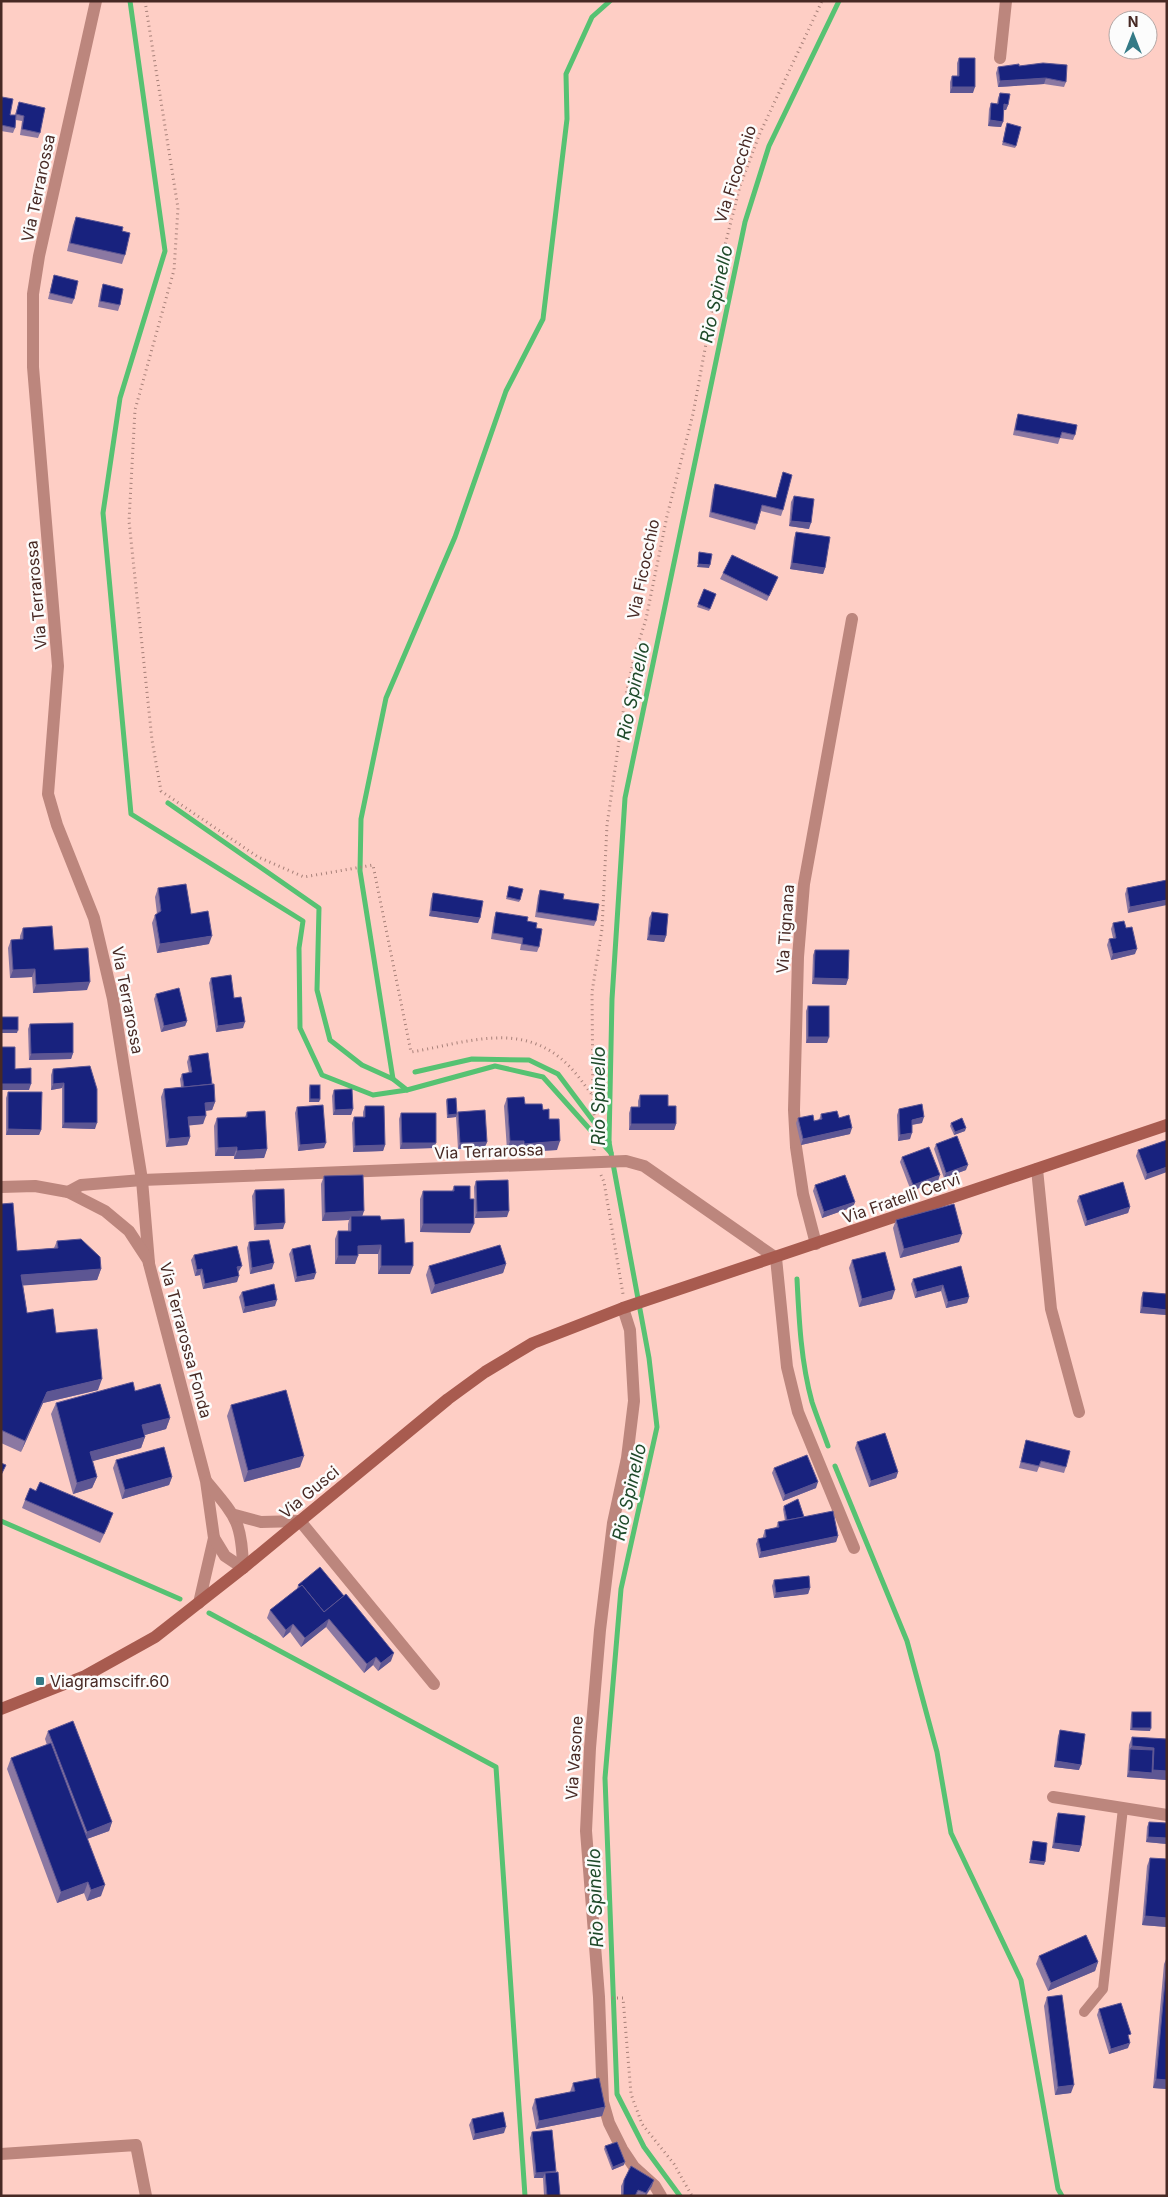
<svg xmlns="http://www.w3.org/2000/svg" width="1168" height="2197" font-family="Inter,sans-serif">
  <rect width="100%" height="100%" fill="#fecec5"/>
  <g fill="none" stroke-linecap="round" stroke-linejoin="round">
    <g stroke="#56c272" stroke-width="5">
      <polyline points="130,1 165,251 120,398 103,513 131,814 303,921 299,948 300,1028 322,1075 373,1095 407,1090"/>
      <polyline points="610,1 592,17 566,74 567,119 543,319 506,391 455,537 386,698 361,819 360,871 393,1079 407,1090 495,1066 543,1077 611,1153"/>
      <polyline points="168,803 319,908 317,990 330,1040 362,1065 393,1079"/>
      <polyline points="415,1072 472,1059 529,1060 558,1074 609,1142"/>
      <path d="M797,1279C799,1320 801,1362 812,1402C817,1417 823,1432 828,1446"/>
      <polyline points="835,1466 907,1641 937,1752 951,1833 1021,1980 1058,2189 1062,2196"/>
      <polyline points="1,1521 180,1599"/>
      <polyline points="209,1613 496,1767 525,2196"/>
      <polyline points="680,2196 644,2147 617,2094 605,1778 621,1589 657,1427 649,1358 609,1142 612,999 625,798 745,222 769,146 839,1"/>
    </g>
    <g stroke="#a78079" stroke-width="3" stroke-dasharray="1 4" stroke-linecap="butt">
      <path d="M145,1L178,208L174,270L135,410L129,521L152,740L161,791L258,857L304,877L373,865L411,1052C467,1043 523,1019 569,1066C578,1075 585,1086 593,1096"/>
      <polyline points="594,1150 596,1131 593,1105 592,992 602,929 607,825 625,699 635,654 646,619 667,516 693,414 722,257 740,186 760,133 822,1"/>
      <polyline points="601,1175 604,1182 623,1294"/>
      <polyline points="612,1998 623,1998 631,2094 642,2124 674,2164 692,2196"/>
    </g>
    <polyline stroke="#bc867d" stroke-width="10" points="1084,2012 1103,1989 1123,1808"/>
    <g stroke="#bc867d" stroke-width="12">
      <polyline points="96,1 39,256 33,294 33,367 58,666 48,794 57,825 94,918 113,999 142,1180 149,1263"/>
      <polyline points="1000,58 1006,1"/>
      <polyline points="1037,1169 1051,1309 1079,1412"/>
      <polyline points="1,1187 35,1186 68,1192 105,1211 129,1231 148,1260 206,1481 214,1538 199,1603"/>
      <polyline points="68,1192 81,1185 142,1180 626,1161 644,1166 776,1258 787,1367 798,1412 854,1548"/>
      <polyline points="816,1244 803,1194 796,1147 794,1110 798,957 804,884 852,619"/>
      <polyline points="623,1308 630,1330 634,1401 627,1458 613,1523 600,1630 590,1748 586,1831 599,1997 603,2102 609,2123 622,2149 634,2167 655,2186 661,2196"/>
      <path d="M207,1482C236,1517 242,1522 243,1568"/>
      <polyline points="235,1515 261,1522 300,1521 434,1684"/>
      <polyline points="214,1538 225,1556 243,1568"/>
      <polyline points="1053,1797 1167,1815"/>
      <polyline points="1,2154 136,2145 146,2196"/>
    </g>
    <polyline stroke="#a85b4f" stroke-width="12" points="1,1709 85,1676 155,1637 243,1568 448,1399 485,1372 533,1343 623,1308 1167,1125"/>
  </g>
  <g fill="#8b78a2">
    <polygon points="959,58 973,93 950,93 950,82 952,76 957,76 957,63"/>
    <polygon points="1019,66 1066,82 1064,87 1044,84 998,87 996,73 998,67"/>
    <polygon points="1000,93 1008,105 1006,110 1004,110 1001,127 988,126 989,109 991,103 997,104 998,98"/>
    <polygon points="2,97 10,115 15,115 19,102 40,133 38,138 20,135 22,121 16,120 15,128 13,133 1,131 1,100"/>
    <polygon points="1006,126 1016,146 1015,148 1002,145"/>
    <polygon points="76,217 122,231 125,255 122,264 67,251 73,225"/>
    <polygon points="54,275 74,299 72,304 48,299"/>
    <polygon points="103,284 120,305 118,311 98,307 101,290"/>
    <polygon points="1018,414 1075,435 1073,440 1060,438 1058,444 1013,435 1016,420"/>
    <polygon points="783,472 783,510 781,516 761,511 755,530 709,517 713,490 715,484 776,498"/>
    <polygon points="794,496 809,529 789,526 791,502"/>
    <polygon points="796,532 825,568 823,574 790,569 794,538"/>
    <polygon points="723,573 778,577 767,601 720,579"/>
    <polygon points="704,589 716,594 709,611 697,607"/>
    <polygon points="1167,880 1128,913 1125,894 1127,888"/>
    <polygon points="509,886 520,900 519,902 506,899"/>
    <polygon points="158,888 191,914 209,944 157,953 152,923 155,915 157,914 155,897"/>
    <polygon points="540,890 563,899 596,921 594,926 535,917 538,896"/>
    <polygon points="433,893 478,923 429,916 431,899"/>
    <polygon points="496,912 527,921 536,928 539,947 537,952 520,950 521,944 491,939 494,918"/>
    <polygon points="652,912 666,936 664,942 647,940 649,918"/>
    <polygon points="1113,923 1135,954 1111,960 1107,945 1109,939 1113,938 1111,929"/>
    <polygon points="23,928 54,950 87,990 33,993 32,977 10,978 8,948 11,940 20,939 20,936"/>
    <polygon points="815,950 848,979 846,985 812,984 813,955"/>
    <polygon points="211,978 243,1028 216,1032 209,983"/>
    <polygon points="156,994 187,1021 185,1026 161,1032 154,999"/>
    <polygon points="808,1006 829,1037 827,1043 806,1043 806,1011"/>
    <polygon points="30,1024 73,1053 71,1059 29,1060 28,1029"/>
    <polygon points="189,1056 215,1102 212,1110 206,1111 203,1124 189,1125 190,1137 187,1145 166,1147 161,1097 164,1089 181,1087 180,1079 182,1074 189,1073 187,1062"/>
    <polygon points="90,1066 95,1129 62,1128 62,1088 51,1090 51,1075 53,1069"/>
    <polygon points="310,1085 320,1099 319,1102 309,1102 309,1088"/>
    <polygon points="334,1090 353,1109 351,1115 333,1115 332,1096"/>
    <polygon points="8,1092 41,1130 39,1135 6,1135 6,1098"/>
    <polygon points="640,1095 668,1106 676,1124 674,1130 629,1130 629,1113 631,1107 638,1107 638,1101"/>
    <polygon points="507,1098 543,1110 549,1119 557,1150 521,1152 521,1149 507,1150 504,1106"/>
    <polygon points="447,1099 457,1114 458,1112 487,1142 485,1147 458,1149 456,1117 447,1118 446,1101"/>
    <polygon points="365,1106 385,1145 383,1151 353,1152 352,1123 354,1117 363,1117 363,1112"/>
    <polygon points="297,1107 324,1148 298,1151 295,1113"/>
    <polygon points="899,1109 922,1123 912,1125 910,1139 898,1141 897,1115"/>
    <polygon points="247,1112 267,1149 264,1158 234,1159 234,1156 215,1156 214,1126 217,1118 245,1117"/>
    <polygon points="401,1113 434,1148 400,1149 399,1119"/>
    <polygon points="821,1114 839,1118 850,1134 801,1145 796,1123 798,1118 814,1121 819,1120"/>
    <polygon points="951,1123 965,1131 954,1135 950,1126"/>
    <polygon points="1167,1140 1145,1180 1136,1156 1138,1150"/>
    <polygon points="936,1144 966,1170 944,1178 934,1149"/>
    <polygon points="902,1157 938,1181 911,1191 900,1162"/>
    <polygon points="324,1176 362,1216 381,1220 405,1243 410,1274 378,1274 378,1254 358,1254 355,1264 335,1264 335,1239 338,1231 348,1231 348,1224 349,1220 322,1221 321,1184"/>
    <polygon points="476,1181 507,1217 475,1218 474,1187"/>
    <polygon points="815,1185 855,1202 853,1207 822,1218 813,1191"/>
    <polygon points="454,1186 470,1199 470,1233 420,1232 420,1199 423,1191 452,1191"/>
    <polygon points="255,1190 283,1229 254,1230 252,1196"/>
    <polygon points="1079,1196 1130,1207 1128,1213 1085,1226 1077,1201"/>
    <polygon points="1,1204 17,1251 54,1248 57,1241 101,1269 97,1280 23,1285 27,1313 56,1333 98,1390 43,1403 21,1452 1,1443"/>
    <polygon points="896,1220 959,1242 900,1258 893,1228"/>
    <polygon points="249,1242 272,1269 250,1274 247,1248"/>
    <polygon points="292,1249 314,1279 295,1282 289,1254"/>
    <polygon points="194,1255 239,1271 238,1272 237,1282 203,1289 200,1275 195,1276 191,1260"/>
    <polygon points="852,1260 892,1299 859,1307 849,1268"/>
    <polygon points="506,1264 503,1273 431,1294 426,1275 429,1266"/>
    <polygon points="961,1266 969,1297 967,1303 946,1308 941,1291 915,1298 911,1284 913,1279"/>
    <polygon points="242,1292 275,1306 243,1313 239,1297"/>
    <polygon points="1143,1292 1167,1294 1167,1315 1140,1313 1141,1298"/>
    <polygon points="135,1391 170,1418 166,1429 145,1435 145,1437 141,1448 92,1461 97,1477 92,1488 73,1494 51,1414 56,1403"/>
    <polygon points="231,1405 300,1467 244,1482 227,1416"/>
    <polygon points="1026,1440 1066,1467 1064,1473 1039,1467 1037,1472 1019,1468"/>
    <polygon points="857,1442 898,1472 896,1478 869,1487 855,1448"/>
    <polygon points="116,1460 172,1477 169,1485 122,1499 113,1468"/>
    <polygon points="774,1468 816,1488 783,1501 772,1473"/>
    <polygon points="25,1500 110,1522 100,1543 22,1508"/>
    <polygon points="784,1506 838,1536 836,1542 759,1558 756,1544 758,1539 763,1538 763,1536 765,1530 776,1528 778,1522 785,1521 783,1509"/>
    <polygon points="774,1580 810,1588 808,1594 774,1598 772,1586"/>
    <polygon points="298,1585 391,1661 378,1671 373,1665 364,1673 326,1627 301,1647 290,1632 283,1638 267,1618 270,1610 297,1589"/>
    <polygon points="1132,1712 1150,1731 1130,1730 1131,1715"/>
    <polygon points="1060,1730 1079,1770 1054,1767 1058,1736"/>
    <polygon points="48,1731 112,1822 109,1831 87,1839 101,1896 87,1901 84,1893 57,1903 7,1769 11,1758 47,1745 45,1739"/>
    <polygon points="1132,1737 1167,1739 1167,1780 1127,1777 1129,1745"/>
    <polygon points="1058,1813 1081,1846 1079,1852 1052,1848 1056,1818"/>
    <polygon points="1149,1822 1167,1823 1167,1844 1146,1842 1147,1827"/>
    <polygon points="1150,1858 1167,1859 1167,1927 1142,1925 1147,1866"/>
    <polygon points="1039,1956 1098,1962 1095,1971 1048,1991 1036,1964"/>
    <polygon points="1167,1957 1167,2089 1153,2088 1164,1964"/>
    <polygon points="1047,1997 1071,2093 1055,2095 1044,2006"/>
    <polygon points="1099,2009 1128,2048 1109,2054 1097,2015"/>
    <polygon points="573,2083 605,2107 602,2116 536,2129 532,2108 535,2099 570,2092"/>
    <polygon points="472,2119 504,2133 473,2140 469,2125"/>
    <polygon points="532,2132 555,2172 560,2196 544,2196 543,2178 534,2178 530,2138"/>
    <polygon points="605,2146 624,2165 612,2170 604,2149"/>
    <polygon points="624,2180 652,2186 646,2196 621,2196 621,2186"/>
  </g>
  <g fill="#5d5693">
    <polygon points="1046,78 1044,84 998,87 1000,81"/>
    <polygon points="952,87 975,87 973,93 950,93"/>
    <polygon points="1004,104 1008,105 1006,110 1002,110"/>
    <polygon points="990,120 1003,122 1001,127 988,126"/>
    <polygon points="791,521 811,523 809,529 789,526"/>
    <polygon points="792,563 825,568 823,574 790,569"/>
    <polygon points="698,564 710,565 709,568 697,567"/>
    <polygon points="1167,900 1167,905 1128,913 1130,907"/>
    <polygon points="431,911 480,918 478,923 429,916"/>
    <polygon points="649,935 666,936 664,942 647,940"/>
    <polygon points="212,936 209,944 157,953 160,944"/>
    <polygon points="1137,949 1135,954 1111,960 1113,954"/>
    <polygon points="35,969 32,977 10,978 13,970"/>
    <polygon points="814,978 848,979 846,985 812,984"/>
    <polygon points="90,982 87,990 33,993 36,985"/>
    <polygon points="187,1021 185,1026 161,1032 164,1026"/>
    <polygon points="245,1022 243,1028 216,1032 218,1026"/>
    <polygon points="1,1030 18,1030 17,1033 1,1033"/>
    <polygon points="808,1037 829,1037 827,1043 806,1043"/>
    <polygon points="73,1053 71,1059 29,1060 31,1054"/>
    <polygon points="64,1083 62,1088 51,1090 53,1084"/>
    <polygon points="1,1084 31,1084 29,1090 1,1090"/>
    <polygon points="310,1099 320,1099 319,1102 309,1102"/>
    <polygon points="215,1102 212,1110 202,1111 205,1103"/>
    <polygon points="353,1109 351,1115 333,1115 335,1110"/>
    <polygon points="457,1114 456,1117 447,1118 448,1115"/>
    <polygon points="206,1116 203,1124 185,1126 188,1117"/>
    <polygon points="924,1117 922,1123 910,1125 912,1120"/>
    <polygon points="64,1123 97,1123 95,1129 62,1128"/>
    <polygon points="631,1124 676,1124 674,1130 629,1130"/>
    <polygon points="852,1128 850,1134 801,1145 803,1139"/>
    <polygon points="966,1128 965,1131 954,1135 955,1132"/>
    <polygon points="8,1129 41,1130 39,1135 6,1135"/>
    <polygon points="912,1133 910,1139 898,1141 900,1135"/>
    <polygon points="190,1137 187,1145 166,1147 169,1139"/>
    <polygon points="510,1141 524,1141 521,1149 507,1150"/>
    <polygon points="560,1141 557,1150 521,1152 524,1144"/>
    <polygon points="487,1142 485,1147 458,1149 460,1143"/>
    <polygon points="326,1143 324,1148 298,1151 300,1145"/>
    <polygon points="402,1143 436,1143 434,1148 400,1149"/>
    <polygon points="385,1145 383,1151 353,1152 355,1146"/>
    <polygon points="237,1147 234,1156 215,1156 218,1148"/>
    <polygon points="267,1149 264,1158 234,1159 237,1151"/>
    <polygon points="968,1165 966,1170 944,1178 946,1173"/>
    <polygon points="1167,1167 1167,1172 1145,1180 1147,1174"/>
    <polygon points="940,1175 938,1181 911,1191 913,1185"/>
    <polygon points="855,1202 853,1207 822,1218 824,1212"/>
    <polygon points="1130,1207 1128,1213 1085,1226 1087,1221"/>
    <polygon points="364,1211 361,1220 351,1216 349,1220 322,1221 325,1213"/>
    <polygon points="509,1211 507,1217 475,1218 477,1212"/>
    <polygon points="285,1223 283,1229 254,1230 256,1225"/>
    <polygon points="423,1224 474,1224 470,1233 420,1232"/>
    <polygon points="962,1234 959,1242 900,1258 904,1249"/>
    <polygon points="381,1245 378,1254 355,1254 358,1246"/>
    <polygon points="338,1256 358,1256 355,1264 335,1264"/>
    <polygon points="274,1263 272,1269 250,1274 252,1268"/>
    <polygon points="506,1264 503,1273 431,1294 435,1285"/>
    <polygon points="242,1266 239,1271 235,1272 237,1267"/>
    <polygon points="381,1266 413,1266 410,1274 378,1274"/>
    <polygon points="101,1269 97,1280 17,1286 21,1275"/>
    <polygon points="202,1269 200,1275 195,1276 197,1270"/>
    <polygon points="316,1273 314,1279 295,1282 297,1277"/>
    <polygon points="239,1276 237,1282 203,1289 205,1284"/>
    <polygon points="943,1285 941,1291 915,1298 917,1292"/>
    <polygon points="895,1290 892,1299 859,1307 862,1299"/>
    <polygon points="969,1297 967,1303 946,1308 948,1302"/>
    <polygon points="277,1300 275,1306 243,1313 245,1307"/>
    <polygon points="1142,1307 1167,1310 1167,1315 1140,1313"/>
    <polygon points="102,1379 98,1390 43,1403 21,1452 25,1441 47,1392"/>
    <polygon points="170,1418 166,1429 138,1437 142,1425"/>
    <polygon points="145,1437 141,1448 86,1463 90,1452"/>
    <polygon points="304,1456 300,1467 244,1482 248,1471"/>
    <polygon points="898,1472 896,1478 869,1487 871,1481"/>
    <polygon points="97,1477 92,1488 73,1494 77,1483"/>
    <polygon points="172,1477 169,1485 122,1499 125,1490"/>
    <polygon points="818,1482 816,1488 783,1501 785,1495"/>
    <polygon points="838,1536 836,1542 759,1558 761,1552"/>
    <polygon points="810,1588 808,1594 774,1598 776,1593"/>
    <polygon points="329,1619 326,1627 301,1647 305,1638"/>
    <polygon points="293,1624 290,1632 283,1638 286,1630"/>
    <polygon points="394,1653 391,1661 378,1671 381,1663"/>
    <polygon points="376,1657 373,1665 364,1673 367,1664"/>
    <polygon points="1132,1728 1151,1728 1150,1731 1130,1730"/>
    <polygon points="1132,1746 1154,1748 1151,1756 1130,1749"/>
    <polygon points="1056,1761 1081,1765 1079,1770 1054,1767"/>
    <polygon points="1153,1770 1167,1771 1167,1780 1127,1777 1129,1771 1152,1773"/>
    <polygon points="112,1822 109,1831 84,1840 87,1832"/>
    <polygon points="1148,1837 1167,1838 1167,1844 1146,1842"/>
    <polygon points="1054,1843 1081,1846 1079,1852 1052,1848"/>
    <polygon points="1030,1860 1045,1862 1044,1865 1029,1863"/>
    <polygon points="88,1882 84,1893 57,1903 61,1892"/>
    <polygon points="105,1885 101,1896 87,1901 91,1890"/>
    <polygon points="1145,1916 1167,1918 1167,1927 1142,1925"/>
    <polygon points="1098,1962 1095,1971 1048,1991 1051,1983"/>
    <polygon points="1130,2043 1128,2048 1109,2054 1111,2049"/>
    <polygon points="1156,2079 1167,2080 1167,2089 1153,2088"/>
    <polygon points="1074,2085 1071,2093 1055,2095 1058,2087"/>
    <polygon points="605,2107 602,2116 536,2129 539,2121"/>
    <polygon points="506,2127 504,2133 473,2140 475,2134"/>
    <polygon points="625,2162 624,2165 612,2170 613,2167"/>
    <polygon points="556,2171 554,2176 545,2173 543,2178 534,2178 536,2173"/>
    <polygon points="654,2180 652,2186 645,2196 646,2193"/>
  </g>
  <g fill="#18227e" stroke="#5d5693">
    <polygon points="959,58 975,58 975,87 952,87 952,76 959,76"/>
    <polygon points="1043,63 1067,65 1066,82 1046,78 1000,81 998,67 1019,64 1019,66"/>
    <polygon points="1000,93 1010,94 1008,105 1004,104 1003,122 990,120 991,103 998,104"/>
    <polygon points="2,97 13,99 10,115 16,115 15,128 1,125 1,105"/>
    <polygon points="19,102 45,108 40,133 22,129 24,116 16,114"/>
    <polygon points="1007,123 1021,127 1016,146 1003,142"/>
    <polygon points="76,217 123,227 122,231 130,233 125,255 70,243"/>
    <polygon points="54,275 78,281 74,299 50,293"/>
    <polygon points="103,284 123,289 120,305 100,301"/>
    <polygon points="1018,414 1077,425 1075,435 1062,432 1060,438 1015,430"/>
    <polygon points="783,472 792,475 783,510 762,505 757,524 711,512 715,484 776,498"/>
    <polygon points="794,496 814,499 811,523 791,521"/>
    <polygon points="796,532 830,537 825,568 792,563"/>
    <polygon points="699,552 712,554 710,565 698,564"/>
    <polygon points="732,555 778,577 769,596 723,573"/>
    <polygon points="704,589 716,594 710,609 698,604"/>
    <polygon points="1167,880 1167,900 1130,907 1127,888"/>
    <polygon points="186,884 191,914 208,911 212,936 160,944 155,915 161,911 158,888"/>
    <polygon points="509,886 523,889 520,900 507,897"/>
    <polygon points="540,890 564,894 563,899 599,904 596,921 537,912"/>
    <polygon points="433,893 483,901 480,918 431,911"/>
    <polygon points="496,912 528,917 527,921 537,923 536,928 542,929 539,947 522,944 523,938 493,933"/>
    <polygon points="652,912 668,914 666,936 649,935"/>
    <polygon points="1124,921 1126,928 1132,927 1137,949 1113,954 1109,939 1116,938 1113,923"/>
    <polygon points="52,926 54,950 88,948 90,982 36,985 35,969 13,970 11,940 23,939 23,928"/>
    <polygon points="815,950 849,950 848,979 814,978"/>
    <polygon points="231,975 234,998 241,997 245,1022 218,1026 211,978"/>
    <polygon points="179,988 187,1021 164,1026 156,994"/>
    <rect x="808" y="1006" width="21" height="31"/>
    <rect x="1" y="1017" width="17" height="13"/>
    <polygon points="73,1023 73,1053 31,1054 30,1024"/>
    <polygon points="1,1047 15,1047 15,1069 31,1068 31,1084 1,1084"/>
    <polygon points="208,1053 212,1084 184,1087 182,1074 192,1072 189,1056"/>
    <polygon points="90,1066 97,1089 97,1123 64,1123 64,1083 53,1084 53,1069"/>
    <polygon points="214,1084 215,1102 205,1103 206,1116 188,1117 190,1137 169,1139 164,1089"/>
    <rect x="310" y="1085" width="10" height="14"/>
    <polygon points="352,1089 353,1109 335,1110 334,1090"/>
    <polygon points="8,1092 42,1092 41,1130 8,1129"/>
    <polygon points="640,1095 668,1095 668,1106 676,1106 676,1124 631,1124 631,1107 640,1107"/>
    <polygon points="524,1097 525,1104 542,1104 543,1110 549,1109 549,1119 559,1119 560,1141 524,1144 524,1141 510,1141 507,1098"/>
    <polygon points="456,1098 457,1114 448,1115 447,1099"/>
    <polygon points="922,1104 924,1117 912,1120 912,1133 900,1135 899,1109"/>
    <polygon points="323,1105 326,1143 300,1145 297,1107"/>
    <polygon points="365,1106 384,1106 385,1145 355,1146 354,1117 365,1117"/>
    <polygon points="485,1110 487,1142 460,1143 458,1112"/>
    <polygon points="265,1111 267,1149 237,1151 237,1147 218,1148 217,1118 247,1117 247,1112"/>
    <polygon points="837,1111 839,1118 849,1115 852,1128 803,1139 798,1118 813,1115 814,1121 822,1119 821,1114"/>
    <polygon points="401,1113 436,1113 436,1143 402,1143"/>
    <polygon points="962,1118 966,1128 955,1132 951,1123"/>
    <polygon points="957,1136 968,1165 946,1173 936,1144"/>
    <polygon points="1167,1140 1167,1167 1147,1174 1138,1150"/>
    <polygon points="929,1147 940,1175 913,1185 902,1157"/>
    <polygon points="363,1175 364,1211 325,1213 324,1176"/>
    <polygon points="845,1175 855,1202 824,1212 815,1185"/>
    <polygon points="508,1180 509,1211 477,1212 476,1181"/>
    <polygon points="1123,1182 1130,1207 1087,1221 1079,1196"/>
    <polygon points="454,1186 470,1186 470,1199 474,1199 474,1224 423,1224 423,1191 454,1191"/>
    <polygon points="284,1189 285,1223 256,1225 255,1190"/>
    <polygon points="13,1203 17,1251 58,1248 57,1241 81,1239 100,1257 101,1269 21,1275 27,1313 53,1309 56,1333 97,1329 102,1379 47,1392 25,1441 1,1430 1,1204"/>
    <polygon points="954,1204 962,1234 904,1249 896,1220"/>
    <polygon points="351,1216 380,1216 381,1220 404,1219 405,1243 413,1242 413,1266 381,1266 381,1245 358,1246 358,1256 338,1256 338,1231 351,1231"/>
    <polygon points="269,1240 274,1263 252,1268 249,1242"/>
    <polygon points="310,1245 316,1273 297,1277 292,1249"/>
    <polygon points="500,1245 506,1264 435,1285 429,1266"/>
    <polygon points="237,1246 242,1266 237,1267 239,1276 205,1284 202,1269 197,1270 194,1255"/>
    <polygon points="885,1252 895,1290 862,1299 852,1260"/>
    <polygon points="961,1266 969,1297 948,1302 943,1285 917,1292 913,1279"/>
    <polygon points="274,1284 277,1300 245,1307 242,1292"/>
    <polygon points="1143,1292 1167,1294 1167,1310 1142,1307"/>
    <polygon points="133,1382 135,1391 160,1384 170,1418 142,1425 145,1437 90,1452 97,1477 77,1483 56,1403"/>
    <polygon points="286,1390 304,1456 248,1471 231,1405"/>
    <polygon points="885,1433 898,1472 871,1481 857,1442"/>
    <polygon points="1026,1440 1070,1451 1066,1467 1041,1461 1039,1466 1021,1462"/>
    <polygon points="164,1447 172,1477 125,1490 116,1460"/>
    <polygon points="807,1455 818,1482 785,1495 774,1468"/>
    <polygon points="1,1463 6,1465 1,1475"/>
    <polygon points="40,1482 113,1513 104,1534 25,1500 30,1488 36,1491"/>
    <polygon points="798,1499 804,1517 787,1520 784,1506"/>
    <polygon points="833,1511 838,1536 761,1552 758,1539 766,1537 765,1530 779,1527 778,1522"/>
    <polygon points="320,1567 344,1596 324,1612 302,1585 300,1587 298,1585"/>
    <polygon points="809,1576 810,1588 776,1593 774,1580"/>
    <polygon points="302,1585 324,1612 346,1594 394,1653 381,1663 376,1657 367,1664 329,1619 305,1638 293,1624 286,1630 270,1610"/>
    <rect x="1132" y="1712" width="19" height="16"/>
    <polygon points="73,1721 112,1822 87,1832 48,1731"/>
    <polygon points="1060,1730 1085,1734 1081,1765 1056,1761"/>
    <polygon points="1132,1737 1167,1739 1167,1771 1153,1770 1154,1748 1132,1746"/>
    <polygon points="51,1743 105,1885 91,1890 88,1882 61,1892 11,1758"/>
    <polygon points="1130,1749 1153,1750 1152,1773 1129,1771"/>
    <polygon points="1058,1813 1085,1816 1081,1846 1054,1843"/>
    <polygon points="1149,1822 1167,1823 1167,1838 1148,1837"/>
    <polygon points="1033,1841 1047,1843 1045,1862 1030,1860"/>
    <polygon points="1150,1858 1167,1859 1167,1918 1145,1916"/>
    <polygon points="1086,1935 1098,1962 1051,1983 1039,1956"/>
    <polygon points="1167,1959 1167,2080 1156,2079"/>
    <polygon points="1062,1995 1074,2085 1058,2087 1047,1997"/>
    <polygon points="1121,2003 1131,2034 1128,2035 1130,2043 1111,2049 1099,2009"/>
    <polygon points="599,2078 605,2107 539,2121 535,2099 575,2091 573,2083"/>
    <polygon points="503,2112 506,2127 475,2134 472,2119"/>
    <polygon points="552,2130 556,2171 536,2173 532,2132"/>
    <polygon points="617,2142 625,2162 613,2167 605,2146"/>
    <polygon points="631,2166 654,2180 646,2193 638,2190 635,2196 623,2196 624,2180"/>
    <polygon points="558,2172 560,2196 547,2196 545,2173"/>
  </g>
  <rect fill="#347a86" stroke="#fcfcfc" stroke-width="2" x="35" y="1676" width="10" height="10" rx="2.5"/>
  <g text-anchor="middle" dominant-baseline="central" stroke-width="5" stroke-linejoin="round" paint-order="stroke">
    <g font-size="16" fill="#472924" stroke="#fcfcfc">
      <text transform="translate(735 174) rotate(-72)">Via Ficocchio</text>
      <text transform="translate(38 188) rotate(-78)">Via Terrarossa</text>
      <text transform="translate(643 569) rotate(-78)">Via Ficocchio</text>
      <text transform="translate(36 595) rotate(-95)">Via Terrarossa</text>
      <text transform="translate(785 929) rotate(-86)">Via Tignana</text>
      <text transform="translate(128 1000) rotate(79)">Via Terrarossa</text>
      <text transform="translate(489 1151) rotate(-2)">Via Terrarossa</text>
      <text transform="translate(901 1198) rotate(-19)">Via Fratelli Cervi</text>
      <text transform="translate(186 1340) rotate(75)">Via Terrarossa Fonda</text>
      <text transform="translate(309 1492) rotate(-40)">Via Gusci</text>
      <text transform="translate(574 1758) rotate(-86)">Via Vasone</text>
    </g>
    <g font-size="16" fill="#472924" stroke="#fcfcfc" text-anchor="start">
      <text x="50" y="1681">Viagramscifr.60</text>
    </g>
    <g font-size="18" font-style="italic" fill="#1f4a2a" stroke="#fcfcfc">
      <text transform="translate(716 294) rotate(-78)">Rio Spinello</text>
      <text transform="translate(633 691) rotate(-78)">Rio Spinello</text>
      <text transform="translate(598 1096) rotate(-90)">Rio Spinello</text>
      <text transform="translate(629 1492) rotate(-77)">Rio Spinello</text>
      <text transform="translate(595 1898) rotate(-92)">Rio Spinello</text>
    </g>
  </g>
  <rect width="1168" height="2197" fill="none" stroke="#472924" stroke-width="5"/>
  <g transform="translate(1133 35)"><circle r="24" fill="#fcfcfc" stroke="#b4a8a6"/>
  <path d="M0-4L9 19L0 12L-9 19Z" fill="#347a86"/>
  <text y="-8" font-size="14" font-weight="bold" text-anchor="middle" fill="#472924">N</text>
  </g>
</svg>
